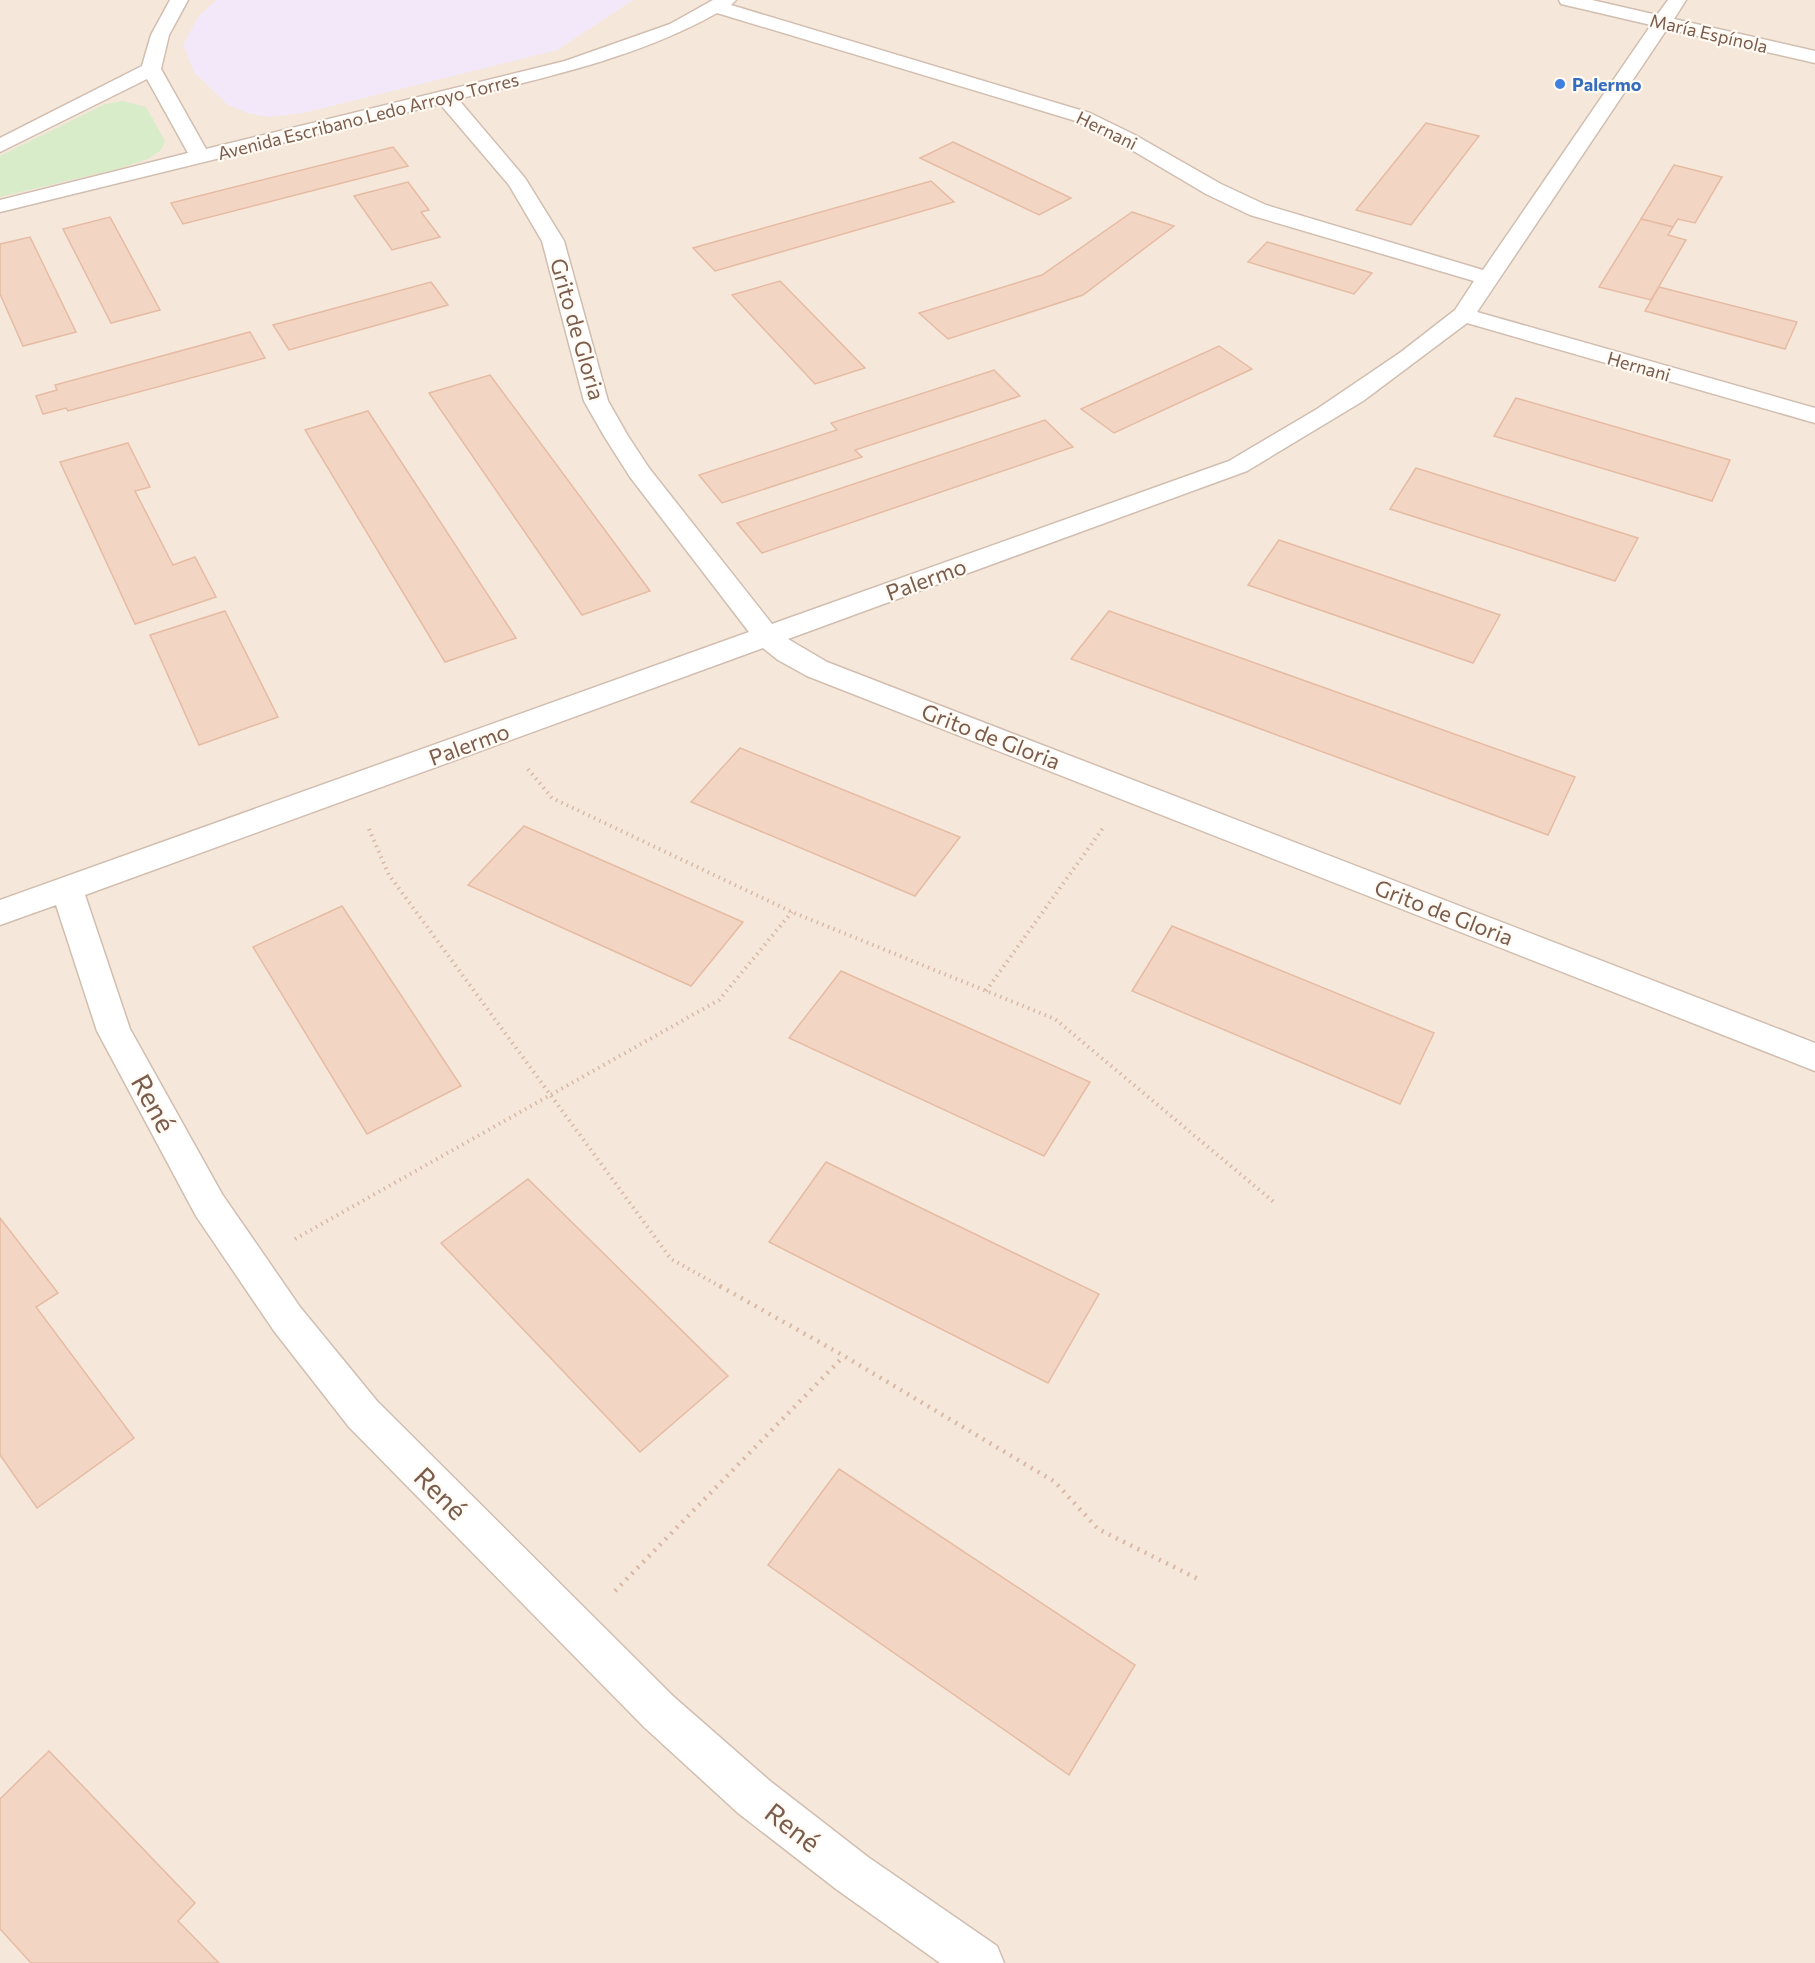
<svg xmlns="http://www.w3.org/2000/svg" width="1815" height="1963" font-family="Commissioner,sans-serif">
  <rect width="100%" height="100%" fill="#fdf6ec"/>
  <rect fill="#f5e8da" x="0" y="0" width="1815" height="1963"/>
  <polygon fill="#f3e8fa" points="216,0 633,0 557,50 303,113 269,117 248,113 228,105 194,72 183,45 198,17"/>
  <polygon fill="#d8ecc9" points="123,101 146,107 165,141 161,150 148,159 121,168 0,197 0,156 105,104"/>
  <g fill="#f3d5c3" stroke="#e6bba3" stroke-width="1.5">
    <polygon points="1426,123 1479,136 1411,225 1356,210"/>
    <polygon points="953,142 1071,198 1039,215 920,158"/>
    <polygon points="393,147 408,166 183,224 171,203"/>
    <polygon points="1674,165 1722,177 1695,223 1678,219 1673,227 1641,219"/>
    <polygon points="931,181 954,202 715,271 693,248"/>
    <polygon points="408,182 429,210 421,212 440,237 392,250 354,196"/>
    <polygon points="1132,212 1174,226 1083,295 948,339 919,313 1042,275"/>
    <polygon points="110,217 160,310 111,323 63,229"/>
    <polygon points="1641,219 1673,227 1668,235 1686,240 1651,300 1599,287"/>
    <polygon points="30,237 76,332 23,346 0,294 0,244"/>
    <polygon points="1267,242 1372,273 1354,294 1248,262"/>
    <polygon points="780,281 865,368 815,384 732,295"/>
    <polygon points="431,282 448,305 289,350 273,325"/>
    <polygon points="1659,287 1797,322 1785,349 1645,311"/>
    <polygon points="250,332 265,358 68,411 66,408 43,414 36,396 57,390 55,385"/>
    <polygon points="1219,346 1252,369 1114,433 1081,409"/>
    <polygon points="994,370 1020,396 855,450 862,457 722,503 699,475 837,430 831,423"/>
    <polygon points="490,375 650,591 582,615 429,393"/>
    <polygon points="1516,398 1730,460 1712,501 1494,436"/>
    <polygon points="368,411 516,638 445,662 305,430"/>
    <polygon points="1045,420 1073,447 762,553 737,523"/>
    <polygon points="128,443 150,487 135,491 173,565 195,557 216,597 135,624 60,462"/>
    <polygon points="1416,468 1638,538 1615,581 1390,509"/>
    <polygon points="1279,540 1500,615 1473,663 1248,585"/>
    <polygon points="225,611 278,717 199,745 150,635"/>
    <polygon points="1109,611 1575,777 1548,835 1071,659"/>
    <polygon points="740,748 960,837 915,896 691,802"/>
    <polygon points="524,826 743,922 691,986 468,885"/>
    <polygon points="342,906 461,1086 367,1134 253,947"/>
    <polygon points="1172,926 1434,1033 1400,1104 1132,991"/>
    <polygon points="841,971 1090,1082 1044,1156 789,1038"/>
    <polygon points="826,1162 1099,1294 1048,1383 769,1242"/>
    <polygon points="528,1179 728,1376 640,1452 441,1243"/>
    <polygon points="0,1218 58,1293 36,1307 134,1438 37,1508 0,1455"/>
    <polygon points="839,1469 1135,1665 1069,1775 768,1565"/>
    <polygon points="49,1751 195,1903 178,1921 219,1963 31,1963 0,1929 0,1799"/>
  </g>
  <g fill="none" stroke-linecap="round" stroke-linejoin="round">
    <g stroke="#d1beb0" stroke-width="3">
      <path id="minor" d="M170,0H188L169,35L161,69L206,149L565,61L670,24L713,0H736L731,5L1090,113L1135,135L1221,184L1266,205L1483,270L1651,25L1561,4L1559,0H1592L1657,15L1668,0H1686L1674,19L1815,51V63L1667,29L1477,312L1815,408V423L1467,323L1363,401L1247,471L788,639L827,662L1815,1043V1071L807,676L778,660L763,648L85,895L130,1029L222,1194L300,1307L377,1401L674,1697L770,1781L868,1857L997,1946L1004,1963H940L836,1889L738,1813L644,1727L349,1427L274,1331L196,1216L97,1031L56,905L0,925V900L749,632L630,477L604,436L584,401L542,241L509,185L440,104L0,212V200L188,153L147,79L0,152V138L142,66L151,35ZM717,13L1076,121L1120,143L1206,194L1250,215L1474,281L1455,310L1401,352L1317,409L1229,461L772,624L649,468L628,436L608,401L564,241L525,178L458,99C546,77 637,58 717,13Z"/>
    </g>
    <g stroke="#d9b8a5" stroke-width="4" stroke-dasharray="1.5 4.5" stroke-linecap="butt">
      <polyline points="528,769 552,798 792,912 1055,1019 1275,1203"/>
      <polyline points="369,829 389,875 671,1259 723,1288"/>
      <polyline points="986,991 1103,828"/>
      <polyline points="295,1239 719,1000 792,912"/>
    </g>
    <g stroke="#d9b8a5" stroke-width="4.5" stroke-dasharray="2 6" stroke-linecap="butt">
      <polyline points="720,1286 844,1356 1055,1482 1098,1529 1200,1580"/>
      <polyline points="615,1591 844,1356"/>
    </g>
    <use href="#minor" fill="#fff" fill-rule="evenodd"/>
  </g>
  <circle fill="#3f7fe0" stroke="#fffaf3" stroke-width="2" cx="1560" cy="84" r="6"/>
  <g text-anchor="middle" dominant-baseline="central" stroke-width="4.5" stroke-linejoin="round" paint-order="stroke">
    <g font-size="18" fill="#7a5c4d" stroke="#fffaf3">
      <text transform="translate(1709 33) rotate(13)">María Espínola</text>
      <text transform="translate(368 116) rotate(-14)">Avenida Escribano Ledo Arroyo Torres</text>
      <text transform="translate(1107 130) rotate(26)">Hernani</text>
      <text transform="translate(1639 366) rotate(16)">Hernani</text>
    </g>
    <g font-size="18" font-weight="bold" fill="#366cbe" stroke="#fffaf3" text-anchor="start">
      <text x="1572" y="84">Palermo</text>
    </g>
    <g font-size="22" fill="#7a5c4d" stroke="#fffaf3">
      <text transform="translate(578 329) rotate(74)">Grito de Gloria</text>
      <text transform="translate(926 579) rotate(-20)">Palermo</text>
      <text transform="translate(991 736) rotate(21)">Grito de Gloria</text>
      <text transform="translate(469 744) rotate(-20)">Palermo</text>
      <text transform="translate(1444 912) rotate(21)">Grito de Gloria</text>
    </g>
    <g font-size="27" fill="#7a5c4d" stroke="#fffaf3">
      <text transform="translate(154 1103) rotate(61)">René</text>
      <text transform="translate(441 1493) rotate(45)">René</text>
      <text transform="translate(793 1827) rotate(38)">René</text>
    </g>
  </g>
</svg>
